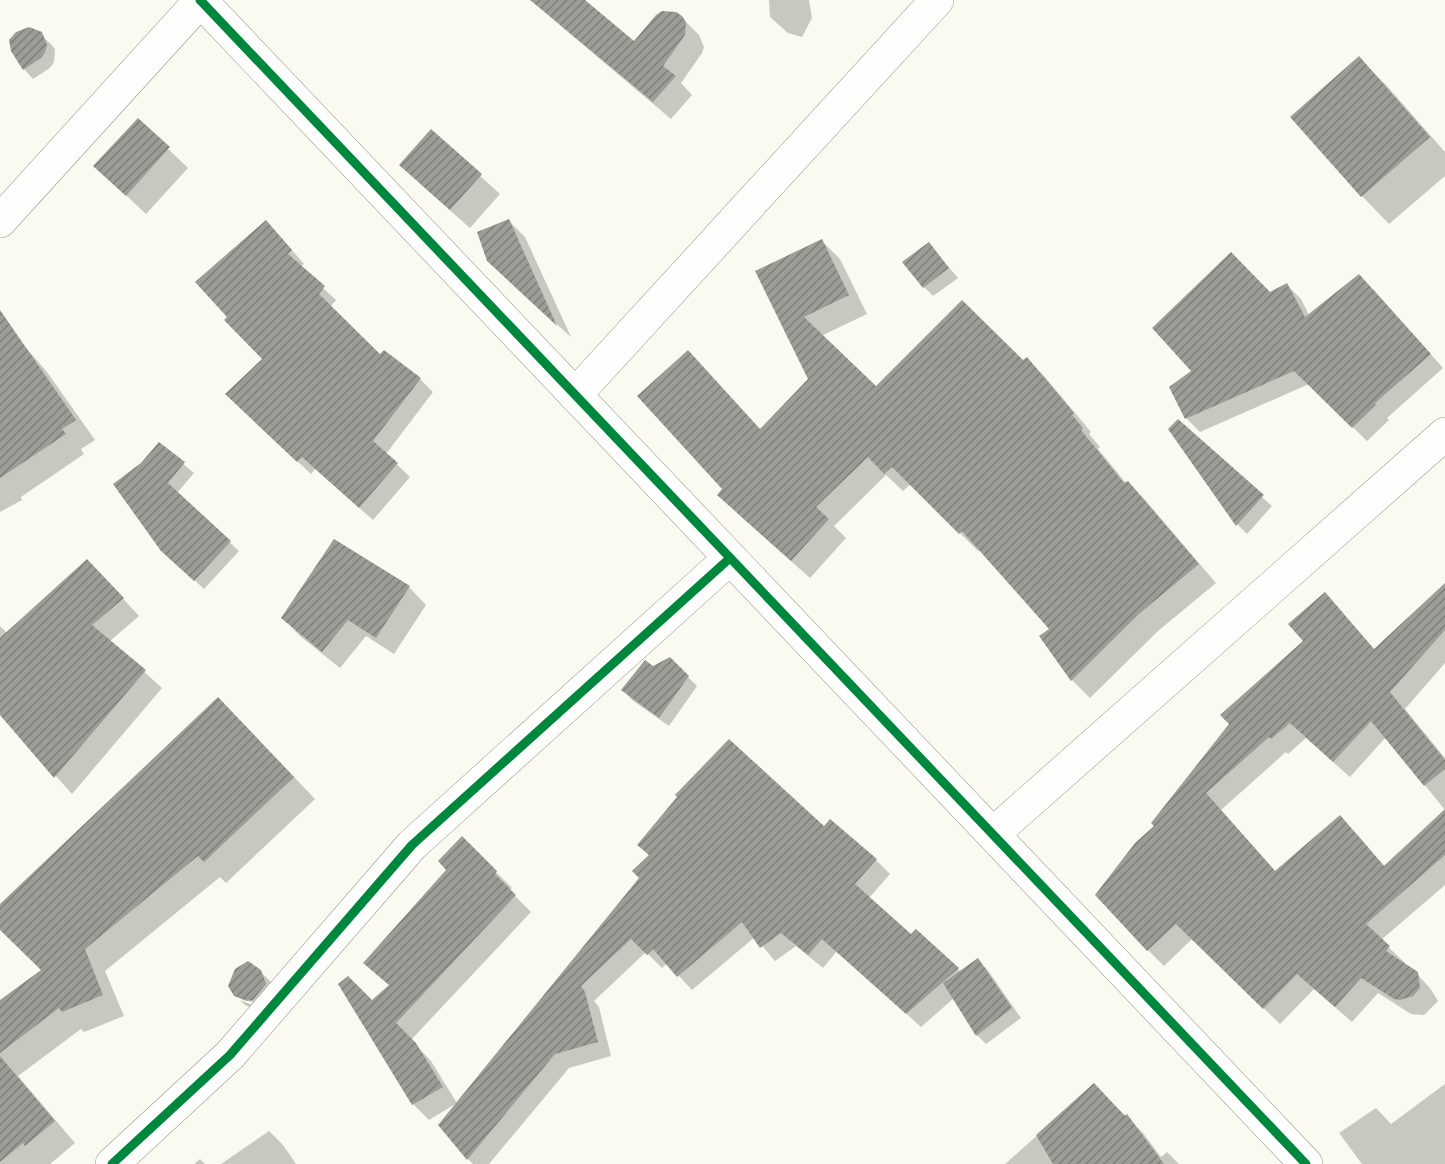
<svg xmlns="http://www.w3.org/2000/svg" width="1445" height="1164" font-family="'Crimson Pro',serif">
  <defs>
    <pattern id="building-hatch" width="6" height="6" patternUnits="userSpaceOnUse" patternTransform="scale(1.5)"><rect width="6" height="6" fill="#9d9c97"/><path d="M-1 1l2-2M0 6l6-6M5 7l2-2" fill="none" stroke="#7e7e7a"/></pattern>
  </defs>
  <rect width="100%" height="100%" fill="#fafaf1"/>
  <g fill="#0003">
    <polygon points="553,0 582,0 634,43 681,17 699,35 704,47 702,53 681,83 692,95 671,119 562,27 544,10"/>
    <polygon points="769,0 809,0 812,18 802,37 788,33 770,17"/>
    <polygon points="22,30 35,30 51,44 55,49 54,62 50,68 33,79 24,69 11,40"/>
    <polygon points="1359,58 1387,86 1445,152 1445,176 1389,224 1362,196"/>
    <polygon points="138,120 188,168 146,214 95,166"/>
    <polygon points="431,131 500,194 470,228 420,184"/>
    <polygon points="508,220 525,237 571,337 508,280"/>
    <polygon points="279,235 304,264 300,267 336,300 330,307 380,357 384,352 420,379 433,392 386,454 410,477 373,520 315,469 311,474 240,407 265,359"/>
    <polygon points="821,240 840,259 867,314 821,336 876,388 1023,362 1027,359 1045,377 1091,432 1089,434 1100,447 1098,449 1126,483 1128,482 1146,501 1216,583 1158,631 1090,698 1072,680 1051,629 980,549 978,551 911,484 903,491 886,475 834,526 846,538 810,578 737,513 761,430 810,380 757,271"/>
    <polygon points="929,244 958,278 933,296 924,287"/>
    <polygon points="1287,285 1301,299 1309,315 1373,289 1443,368 1387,418 1389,420 1367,441 1309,384 1200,432 1186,418 1193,371 1270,293"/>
    <polygon points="0,318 47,372 95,440 81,449 84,454 21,497 22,500 0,512"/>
    <polygon points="1178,422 1272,506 1247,534 1238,525 1170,429"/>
    <polygon points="160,444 194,473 177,493 239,551 204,589 173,560"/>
    <polygon points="104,578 139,616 110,641 162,688 72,794 0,713 0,626 7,633"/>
    <polygon points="1445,585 1445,663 1405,709 1445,758 1445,810 1386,737 1350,777 1306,738 1288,754 1286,752 1221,810 1276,872 1356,833 1385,867 1445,811 1445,885 1381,940 1405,963 1403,965 1414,971 1430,988 1438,1001 1424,1015 1411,1014 1378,993 1352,1022 1314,989 1280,1024 1192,939 1164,966 1148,950 1156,826 1305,641 1325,594 1375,650"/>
    <polygon points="409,587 426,605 394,654 366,636 340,668 300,636 283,618"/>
    <polygon points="670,659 697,686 669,726 632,700 623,690 653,668"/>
    <polygon points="240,720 315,799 226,883 220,877 105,971 124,1016 84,1032 81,1029 18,1076 75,1143 50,1164 0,1164 0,1002 43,970 0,928 0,906"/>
    <polygon points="824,829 876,860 890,874 869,898 911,936 916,931 961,972 978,960 987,969 1021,1018 986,1044 977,1035 954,998 921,1027 837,951 823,968 796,946 775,961 755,937 692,990 667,963 662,968 646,952 594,1001 599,1007 611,1056 569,1068 489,1164 473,1164 468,1159 440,1125 641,878 650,856 639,845"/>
    <polygon points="462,838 512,888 509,890 531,912 411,1040 431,1061 457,1103 429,1120 413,1104 372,1002 390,986 365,963 448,870"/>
    <polygon points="260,971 270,981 274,994 257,1010 245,1005 240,1000 253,1005 254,1003 238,996"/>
    <polygon points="1445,1084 1445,1164 1362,1164 1339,1133 1376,1108 1391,1124"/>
    <polygon points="1094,1085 1143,1133 1161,1157 1167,1152 1179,1164 1005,1164"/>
    <polygon points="269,1131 283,1145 296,1164 221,1164"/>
    <polygon points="200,1159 205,1164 194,1164"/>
  </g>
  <g fill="url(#building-hatch)">
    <polygon points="530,0 585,0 634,41 656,15 662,11 676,12 682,16 686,22 685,35 663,66 676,76 653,102"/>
    <polygon points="29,27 42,32 47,45 45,52 41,58 23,70 11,51 9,40 16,32"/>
    <polygon points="1359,56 1430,137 1361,197 1290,117"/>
    <polygon points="138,118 170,147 126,196 93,166"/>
    <polygon points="431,129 482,174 450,210 399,165"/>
    <polygon points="509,219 557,326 487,261 477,232"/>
    <polygon points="266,220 292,250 288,254 325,286 319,294 380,354 384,350 421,378 373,441 398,463 359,508 302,457 297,462 225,394 262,359 224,320 227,317 195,282"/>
    <polygon points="822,239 849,295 804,317 876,386 962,300 1023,360 1027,357 1074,413 1072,415 1083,428 1081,430 1124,483 1128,481 1199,564 1140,613 1071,681 1039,636 1049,629 962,531 959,534 892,467 884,474 868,457 816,507 829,519 791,561 717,495 722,489 637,396 688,350 760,429 808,379 755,271"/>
    <polygon points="929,242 949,268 923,288 902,262"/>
    <polygon points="1231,252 1270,292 1287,283 1305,317 1359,274 1431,354 1375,403 1376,405 1352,428 1294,371 1185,419 1169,387 1191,371 1152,328"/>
    <polygon points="0,310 76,420 62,429 66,434 0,478"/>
    <polygon points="1178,419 1264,495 1236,526 1168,429"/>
    <polygon points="159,442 185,462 168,483 231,541 194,581 161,551 113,484 141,463"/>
    <polygon points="334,539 410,586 376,638 348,620 322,652 281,618"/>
    <polygon points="87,559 124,598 92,625 146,670 54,778 0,715 0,638"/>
    <polygon points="1445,583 1445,630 1390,692 1445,760 1445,769 1424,786 1371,721 1333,762 1290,723 1271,739 1269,737 1206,793 1275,871 1340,815 1384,866 1445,809 1445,855 1366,924 1390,946 1386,951 1418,972 1420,988 1413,996 1400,1000 1394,999 1361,978 1335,1007 1297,974 1263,1009 1176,924 1147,951 1095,895 1135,843 1154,826 1151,823 1229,724 1220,715 1303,641 1288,624 1325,592 1374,649"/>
    <polygon points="670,657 689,676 659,718 621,690 645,660 653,666"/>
    <polygon points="218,697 294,777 204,862 198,856 85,949 103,995 62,1012 59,1008 0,1053 0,1000 41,970 0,930 0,904"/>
    <polygon points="729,739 824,826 830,819 877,859 855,884 911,934 916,929 959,968 906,1014 822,939 808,955 781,933 760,948 742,922 677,977 653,949 647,955 631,939 581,986 585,992 598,1042 555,1054 467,1160 438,1125 639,878 632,871 649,855 637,845 677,797 675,795"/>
    <polygon points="462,836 497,871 495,874 516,895 396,1023 416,1043 443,1087 412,1105 338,984 348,976 372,1000 389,985 363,963 446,870 438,861"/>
    <polygon points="978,958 1012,1008 976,1036 943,983"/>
    <polygon points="248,961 261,970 266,984 253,1000 247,1001 234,996 228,986 235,969"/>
    <polygon points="0,1056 55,1121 25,1146 23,1143 0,1162"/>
    <polygon points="1094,1083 1125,1116 1127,1114 1164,1164 1053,1164 1036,1135"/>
  </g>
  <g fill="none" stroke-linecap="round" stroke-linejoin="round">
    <g stroke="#949490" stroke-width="34">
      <g id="minor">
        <polyline points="200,0 1306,1164"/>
        <polyline points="0,221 201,0"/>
        <polyline points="575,395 937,0"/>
        <polyline points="993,834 1445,434"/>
        <polyline points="112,1164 230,1055 412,845 730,558"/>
      </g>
    </g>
    <use href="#minor" stroke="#fefefd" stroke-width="33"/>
    <g stroke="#fff" stroke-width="13">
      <g id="cycleway">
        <polyline points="200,0 1306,1164"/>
        <polyline points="112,1164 230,1055 412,845 730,558"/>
      </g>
    </g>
    <use href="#cycleway" stroke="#00873e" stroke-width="9"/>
  </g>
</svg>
